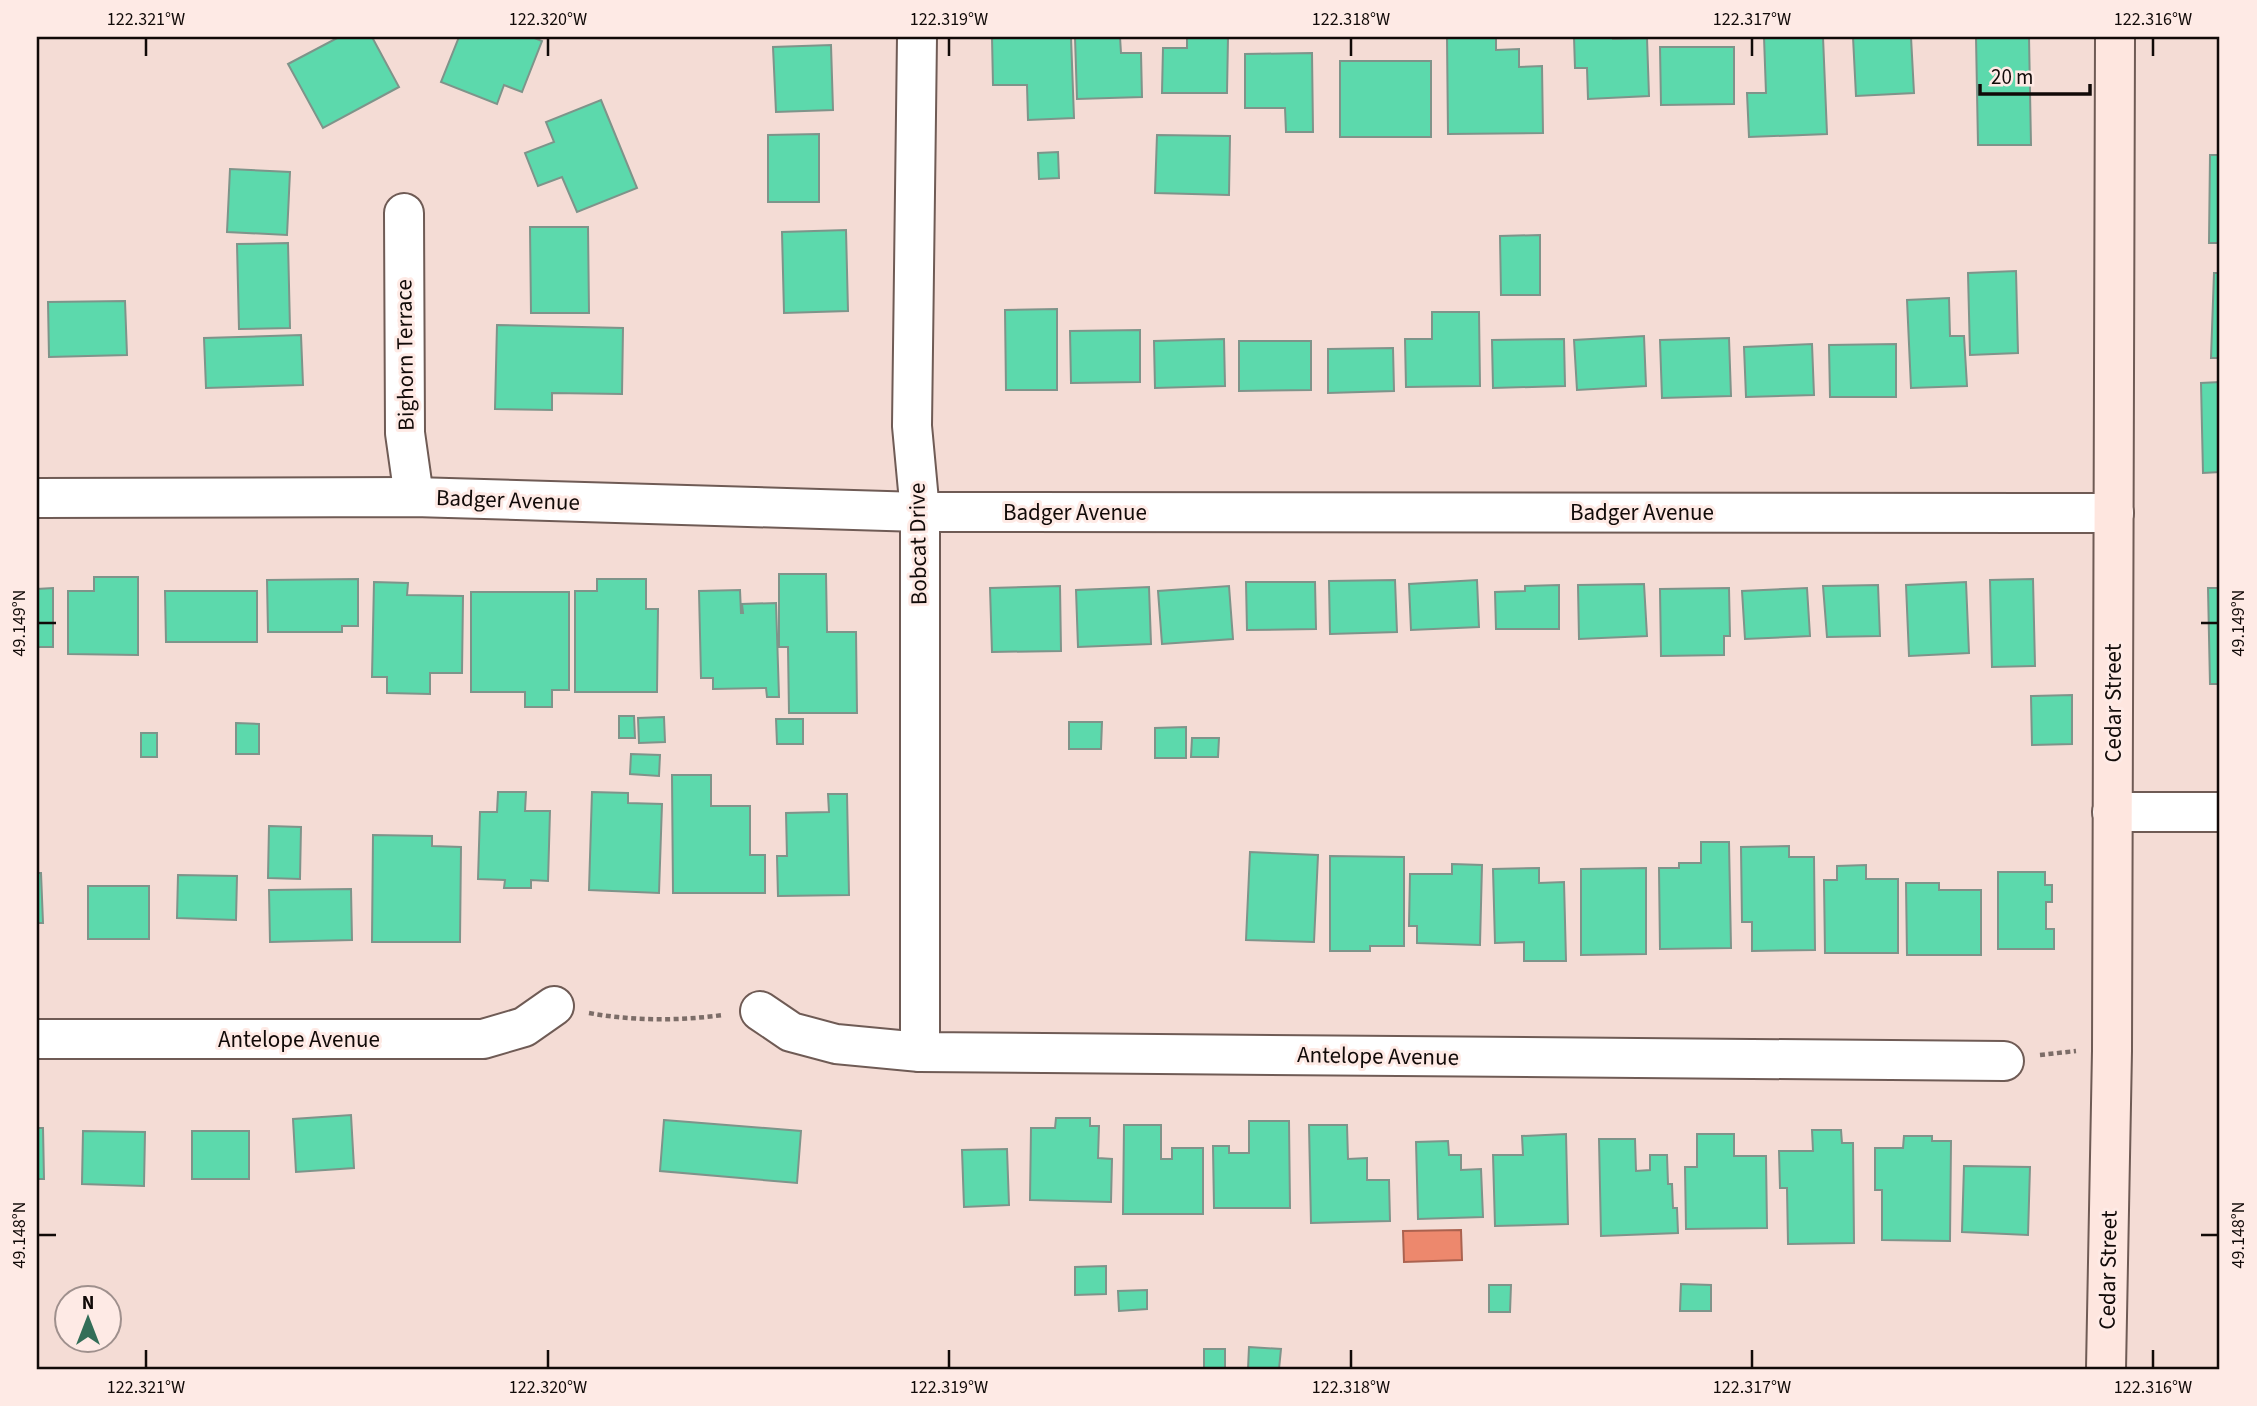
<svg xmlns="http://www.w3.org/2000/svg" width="2257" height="1406" font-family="'Source Sans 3',sans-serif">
  <rect width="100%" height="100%" fill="#f4dcd5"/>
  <polygon fill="#ed886d" stroke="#ab624f" stroke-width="2" points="1461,1230 1462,1260 1404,1262 1403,1231"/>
  <g fill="#5cd9ac" stroke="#7e948a" stroke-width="2">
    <polygon points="339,37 372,37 399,87 323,128 288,64"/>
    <polygon points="459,37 532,37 542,41 522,92 504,85 497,104 441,82"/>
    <polygon points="992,37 1071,37 1074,118 1028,120 1027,85 993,85"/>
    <polygon points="1075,37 1120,37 1121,53 1141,53 1142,97 1077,99"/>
    <polygon points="1187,37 1228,37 1227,93 1162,93 1163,48 1187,48"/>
    <polygon points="1447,37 1496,37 1496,50 1519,49 1519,67 1542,66 1543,133 1448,134"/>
    <polygon points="1574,37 1613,37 1613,39 1647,38 1649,96 1588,99 1587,68 1575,68"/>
    <polygon points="1764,37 1823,37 1827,134 1749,137 1747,93 1766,93"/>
    <polygon points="1853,37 1911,37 1914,93 1856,96"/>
    <polygon points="1976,37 2029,37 2031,145 1978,145"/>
    <polygon points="831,45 833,110 776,112 773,47"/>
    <polygon points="1660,47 1734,47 1734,104 1661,105"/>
    <polygon points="1312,53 1313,132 1286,132 1285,108 1245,108 1245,54"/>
    <rect x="1340" y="61" width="91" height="76"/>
    <polygon points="601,100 637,188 577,212 562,177 538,186 525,153 554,142 546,122"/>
    <polygon points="819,134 819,202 768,202 768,135"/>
    <polygon points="1157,135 1230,136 1229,195 1155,193"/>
    <polygon points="1058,152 1059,178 1039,179 1038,153"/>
    <polygon points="2210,155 2220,155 2220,243 2209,243"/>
    <polygon points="230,169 290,172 287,235 227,232"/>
    <polygon points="530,227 588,227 589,313 531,313"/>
    <polygon points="846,230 848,311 784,313 782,232"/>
    <polygon points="1540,235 1540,295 1501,295 1500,236"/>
    <polygon points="288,243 290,328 239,329 237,244"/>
    <polygon points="2016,271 2018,353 1970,355 1968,273"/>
    <polygon points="2214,273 2220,273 2220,358 2211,358"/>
    <polygon points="1949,298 1950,336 1964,336 1967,386 1911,388 1907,300"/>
    <polygon points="125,301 127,355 49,357 48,302"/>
    <polygon points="1057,309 1057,390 1006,390 1005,310"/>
    <polygon points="1432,312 1479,312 1480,386 1406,387 1405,339 1432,339"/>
    <polygon points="497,325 623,328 622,394 552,393 552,410 495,409"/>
    <polygon points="1140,330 1140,382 1071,383 1070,331"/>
    <polygon points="301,335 303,385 206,388 204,338"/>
    <polygon points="1644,336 1646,386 1577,390 1574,340"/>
    <polygon points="1729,338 1731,396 1662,398 1660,340"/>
    <polygon points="1224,339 1225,386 1155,388 1154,341"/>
    <polygon points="1564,339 1565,386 1493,388 1492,340"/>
    <polygon points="1239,341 1311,341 1311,390 1239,391"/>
    <polygon points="1812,344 1814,395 1746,397 1744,347"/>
    <polygon points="1896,344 1896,397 1830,397 1829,345"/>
    <polygon points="1393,348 1394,391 1328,393 1328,349"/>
    <polygon points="2220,382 2220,472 2203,473 2201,383"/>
    <polygon points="779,574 826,574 827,632 856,632 857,713 789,713 788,647 779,647"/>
    <polygon points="94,577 138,577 138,655 68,654 68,591 94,591"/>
    <polygon points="358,579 358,626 342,626 342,632 268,632 267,580"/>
    <polygon points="597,579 646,579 646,609 658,609 657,692 575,692 575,591 597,591"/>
    <polygon points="2033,579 2035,666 1992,667 1990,580"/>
    <polygon points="1395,580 1397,632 1330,634 1329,581"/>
    <polygon points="1477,580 1479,627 1411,630 1409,584"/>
    <polygon points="374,582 408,583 407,595 463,596 462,673 430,673 430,694 387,693 387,677 372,677"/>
    <polygon points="1246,582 1315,582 1316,629 1247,630"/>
    <polygon points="1966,582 1969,653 1909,656 1906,585"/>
    <polygon points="1644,584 1647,636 1579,639 1578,585"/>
    <polygon points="1559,585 1559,629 1496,629 1495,592 1525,591 1525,586"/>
    <polygon points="1878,585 1880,636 1827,637 1823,586"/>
    <polygon points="1060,586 1061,651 992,652 990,588"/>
    <polygon points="1229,586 1233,639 1162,644 1158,591"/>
    <polygon points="1149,587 1151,644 1078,647 1076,590"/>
    <polygon points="53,588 53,647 37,647 37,589"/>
    <polygon points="1729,588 1730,636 1724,636 1724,655 1661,656 1660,589"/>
    <polygon points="1807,588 1810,636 1745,639 1742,591"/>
    <polygon points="2208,588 2220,588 2220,684 2210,684"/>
    <polygon points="740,590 741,613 743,613 742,604 776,603 779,697 767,697 766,688 713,689 713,678 701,678 699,591"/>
    <polygon points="165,591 257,591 257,642 166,642"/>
    <polygon points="471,592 569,592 569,690 552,690 552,707 525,707 525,692 471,692"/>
    <polygon points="2072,695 2072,744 2032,745 2031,696"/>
    <polygon points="619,716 634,716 635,738 619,738"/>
    <polygon points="664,717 665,742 639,743 638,718"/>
    <polygon points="776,719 803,719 803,744 777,744"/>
    <polygon points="1069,722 1102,722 1101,749 1069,749"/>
    <polygon points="236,723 259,724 259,754 236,754"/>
    <polygon points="1186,727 1186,758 1155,758 1155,728"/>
    <rect x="141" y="733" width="16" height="24"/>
    <polygon points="1192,738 1219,738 1218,757 1191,757"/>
    <polygon points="631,754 660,755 659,776 630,774"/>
    <polygon points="672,775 711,775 711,806 750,806 750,855 765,855 765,893 673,893"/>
    <polygon points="498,792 526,792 525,811 550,811 548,881 531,880 531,888 504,888 505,880 478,879 480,812 497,812"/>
    <polygon points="592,792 628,793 628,803 662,804 659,893 589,890"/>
    <polygon points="828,794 847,794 849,895 778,896 777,856 787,856 786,813 829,812"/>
    <polygon points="269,826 301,827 300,879 268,878"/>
    <polygon points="373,835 432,836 432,846 461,847 460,942 372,942"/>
    <polygon points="1701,842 1729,842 1731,948 1660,949 1659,868 1679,868 1679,863 1701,863"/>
    <polygon points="1789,846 1789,857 1814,857 1815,950 1752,951 1752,922 1742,922 1741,847"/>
    <polygon points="1250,852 1318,855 1314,942 1246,940"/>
    <polygon points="1330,856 1404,857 1404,946 1370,946 1370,951 1330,951"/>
    <polygon points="1452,864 1482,865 1480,945 1417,943 1417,926 1409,926 1410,874 1452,874"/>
    <polygon points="1866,865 1866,879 1898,879 1898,953 1825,953 1824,880 1837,880 1837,866"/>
    <polygon points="1539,868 1539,883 1564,882 1566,961 1524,961 1524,942 1495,943 1493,869"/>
    <polygon points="1646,868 1646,954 1581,955 1581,869"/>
    <polygon points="1998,872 2045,872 2045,885 2052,885 2052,902 2046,902 2046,929 2054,929 2054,949 1998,949"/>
    <polygon points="37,873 41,873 43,923 37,923"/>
    <polygon points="178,875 237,876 236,920 177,918"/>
    <polygon points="1906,883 1939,883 1939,890 1981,890 1981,955 1907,955"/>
    <rect x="88" y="886" width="61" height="53"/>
    <polygon points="351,889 352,940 270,942 269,890"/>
    <polygon points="351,1115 354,1168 296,1172 293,1119"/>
    <polygon points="1056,1118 1090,1118 1090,1126 1099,1126 1098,1158 1112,1159 1111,1202 1030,1200 1031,1128 1055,1128"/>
    <polygon points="664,1120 801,1131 797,1183 660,1171"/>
    <polygon points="1249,1121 1289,1121 1290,1208 1214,1208 1213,1146 1229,1146 1229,1153 1249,1153"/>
    <polygon points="1124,1125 1161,1125 1161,1159 1172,1159 1172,1148 1203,1148 1203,1214 1123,1214"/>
    <polygon points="1309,1125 1347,1125 1348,1159 1367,1158 1367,1180 1389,1180 1390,1221 1311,1223"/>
    <polygon points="37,1128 43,1128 44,1179 37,1179"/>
    <polygon points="1812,1130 1841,1130 1842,1143 1853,1143 1854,1243 1788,1244 1787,1188 1780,1188 1779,1151 1813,1151"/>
    <polygon points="83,1131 145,1132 144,1186 82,1184"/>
    <rect x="192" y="1131" width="57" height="48"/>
    <polygon points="1566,1134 1568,1224 1495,1226 1493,1155 1523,1155 1522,1136"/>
    <polygon points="1697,1134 1734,1134 1734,1156 1766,1156 1767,1228 1686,1229 1685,1167 1697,1167"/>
    <polygon points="1904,1136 1932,1136 1932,1141 1951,1141 1950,1241 1882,1240 1882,1190 1875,1190 1875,1148 1903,1148"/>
    <polygon points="1599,1139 1635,1139 1636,1171 1650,1170 1650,1155 1667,1155 1668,1184 1672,1184 1673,1208 1677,1208 1678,1233 1601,1236"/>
    <polygon points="1448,1141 1449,1155 1461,1155 1461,1170 1481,1169 1483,1217 1418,1219 1416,1142"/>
    <polygon points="1007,1149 1009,1205 964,1207 962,1150"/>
    <polygon points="1964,1166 2030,1167 2028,1235 1962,1232"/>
    <polygon points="1106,1266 1106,1294 1075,1295 1075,1267"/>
    <polygon points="1681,1284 1711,1285 1711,1311 1680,1311"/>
    <polygon points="1489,1285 1511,1285 1510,1312 1489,1312"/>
    <polygon points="1147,1290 1147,1309 1119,1311 1118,1291"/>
    <polygon points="1249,1347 1281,1349 1279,1369 1248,1369"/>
    <rect x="1204" y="1349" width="21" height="20"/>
  </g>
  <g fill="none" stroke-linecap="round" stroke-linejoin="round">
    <g stroke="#6f5b55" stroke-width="42">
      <g id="minor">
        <polyline points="917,37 912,426 920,512 920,1052"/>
        <polyline points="404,213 405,433 414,497"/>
        <polyline points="37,498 414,497 920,512 2114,513"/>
        <polyline points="2112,812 2220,812"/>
        <polyline points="760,1011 791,1032 836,1044 920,1052 2004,1061"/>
        <polyline points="37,1039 483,1039 524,1027 554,1006"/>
      </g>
    </g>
    <g stroke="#6f5b55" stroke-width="42">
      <polyline id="secondary" points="2106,1369 2112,1051 2115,37"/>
    </g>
    <g stroke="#7c6d68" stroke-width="4.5" stroke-dasharray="5 3.5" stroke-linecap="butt">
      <path d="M589,1013C633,1021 678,1021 723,1015"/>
      <polyline points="2040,1055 2076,1051"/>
    </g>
    <use href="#minor" stroke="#fff" stroke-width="38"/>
    <use href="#secondary" stroke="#fee6df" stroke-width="38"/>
  </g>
  <path fill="none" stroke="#110a08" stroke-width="2.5" d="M146,38V56M548,38V56M949,38V56M1351,38V56M1752,38V56M2153,38V56M38,623H56M2201,623H2218M38,1235H56M2201,1235H2218M146,1350V1368M548,1350V1368M949,1350V1368M1351,1350V1368M1752,1350V1368M2153,1350V1368"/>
  <g text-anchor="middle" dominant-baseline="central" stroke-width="6" stroke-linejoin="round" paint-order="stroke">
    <g font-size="23" fill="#110a08" stroke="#feeae5">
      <text transform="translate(405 355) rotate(-91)">Bighorn Terrace</text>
      <text transform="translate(508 500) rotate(2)">Badger Avenue</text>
      <text x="1075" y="512">Badger Avenue</text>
      <text x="1642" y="512">Badger Avenue</text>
      <text transform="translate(918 544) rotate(-91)">Bobcat Drive</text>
      <text transform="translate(2113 703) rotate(-90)">Cedar Street</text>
      <text x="299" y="1039">Antelope Avenue</text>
      <text transform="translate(1378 1056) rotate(1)">Antelope Avenue</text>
      <text transform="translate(2108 1270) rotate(-89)">Cedar Street</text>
    </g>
  </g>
  <rect width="2257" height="1406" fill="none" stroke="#feeae5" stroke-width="77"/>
  <g transform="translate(88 1319)"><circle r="33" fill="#feeae5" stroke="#9f908d" stroke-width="2"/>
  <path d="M0-5L12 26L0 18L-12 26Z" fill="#336e58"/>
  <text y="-10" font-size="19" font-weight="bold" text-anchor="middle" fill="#110a08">N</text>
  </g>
  <path d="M1980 84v10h110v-10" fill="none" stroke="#110a08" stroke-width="3.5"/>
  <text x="1991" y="84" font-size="21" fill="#110a08" stroke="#feeae5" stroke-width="5" paint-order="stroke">20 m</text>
  <rect x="38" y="38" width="2180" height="1330" fill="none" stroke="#110a08" stroke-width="2.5"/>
  <g font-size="18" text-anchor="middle" fill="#110a08">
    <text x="146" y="25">122.321°W</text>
    <text x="548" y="25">122.320°W</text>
    <text x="949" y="25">122.319°W</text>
    <text x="1351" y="25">122.318°W</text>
    <text x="1752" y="25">122.317°W</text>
    <text x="2153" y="25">122.316°W</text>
    <text transform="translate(19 623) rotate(-90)" y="6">49.149°N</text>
    <text transform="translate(2238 623) rotate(-90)" y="6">49.149°N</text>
    <text transform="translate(19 1235) rotate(-90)" y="6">49.148°N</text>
    <text transform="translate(2238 1235) rotate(-90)" y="6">49.148°N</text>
    <text x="146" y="1393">122.321°W</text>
    <text x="548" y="1393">122.320°W</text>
    <text x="949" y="1393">122.319°W</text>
    <text x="1351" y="1393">122.318°W</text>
    <text x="1752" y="1393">122.317°W</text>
    <text x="2153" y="1393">122.316°W</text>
  </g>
</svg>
